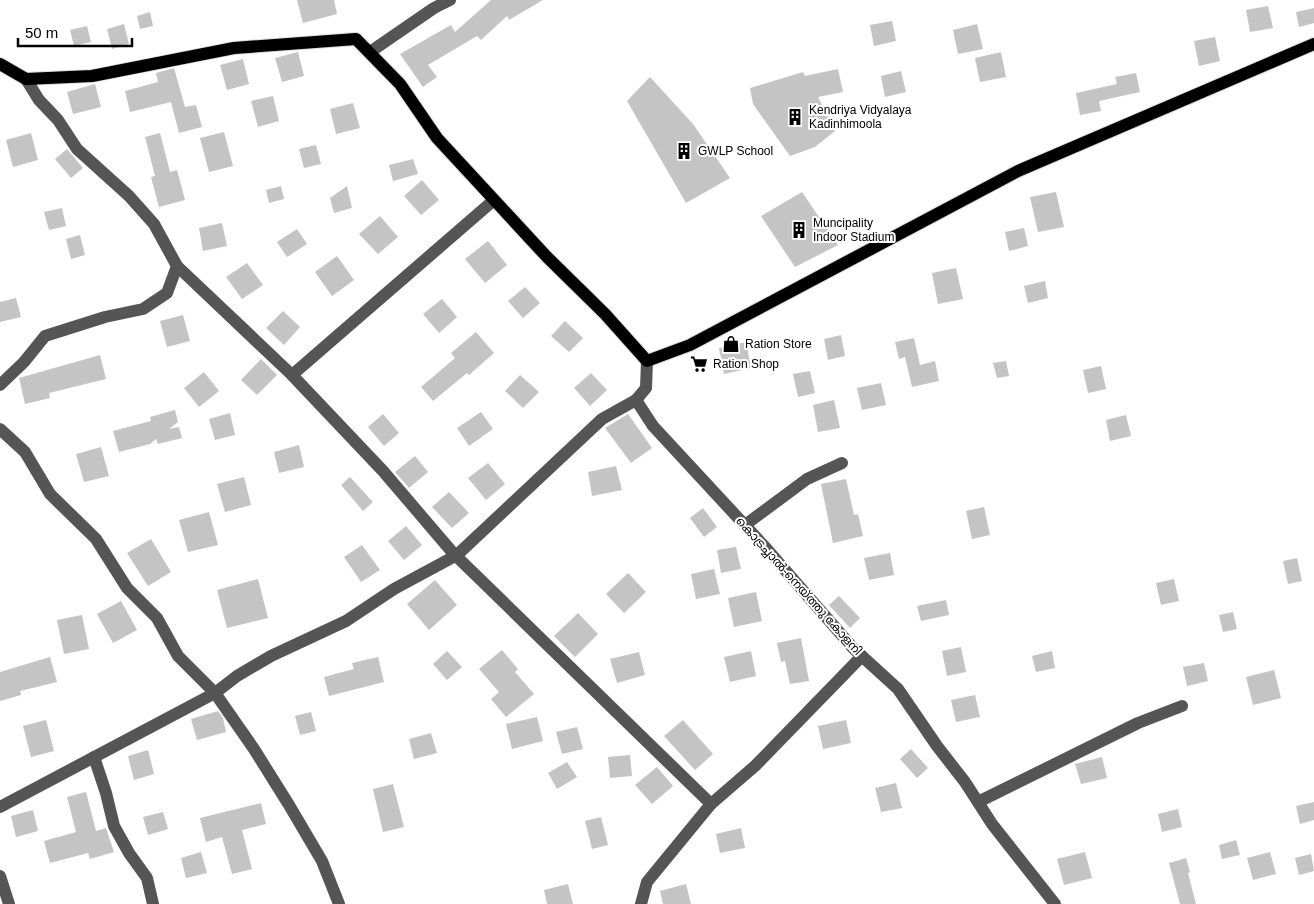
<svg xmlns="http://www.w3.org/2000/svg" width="1314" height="904" font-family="Arial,'Noto Sans Malayalam',sans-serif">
  <rect width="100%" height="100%" fill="#fff"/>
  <g fill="#c4c4c4">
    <polygon points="297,0 334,0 337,14 303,23"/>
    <polygon points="491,0 543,0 509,20 507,16 481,40 477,36 428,65 437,77 423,87 400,54 451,25 455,32"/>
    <polygon points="1268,6 1273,28 1250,32 1246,10"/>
    <polygon points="1314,8 1314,23 1299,27 1296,12"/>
    <polygon points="150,12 153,26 140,29 137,16"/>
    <polygon points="892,21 896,41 874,46 870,25"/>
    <polygon points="124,24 129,44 112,49 107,29"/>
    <polygon points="977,24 983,49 958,54 953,30"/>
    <polygon points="87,26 91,42 74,46 70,30"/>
    <polygon points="1215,37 1220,61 1199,66 1194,41"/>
    <polygon points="298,52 304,76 282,82 275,58"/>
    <polygon points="1001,52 1006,77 980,82 975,58"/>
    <polygon points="243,59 249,84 227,90 220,65"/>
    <polygon points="174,68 185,107 196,105 202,127 179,133 171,102 130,112 125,91 158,82 156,73"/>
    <polygon points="838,69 843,92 818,97 835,131 815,147 790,156 753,104 750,88 803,72 805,76"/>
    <polygon points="901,71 906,92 885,97 881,76"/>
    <polygon points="1136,73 1140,92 1099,101 1101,111 1080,115 1076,93 1117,84 1115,77"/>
    <polygon points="650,77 693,124 730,178 686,203 627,101"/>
    <polygon points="95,84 101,107 73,114 67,92"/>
    <polygon points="273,96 279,121 258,127 251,101"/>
    <polygon points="353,103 360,128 336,134 330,109"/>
    <polygon points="224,132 233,166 209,172 200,138"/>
    <polygon points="31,133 38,160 13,167 6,140"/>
    <polygon points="160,133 170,172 177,170 185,200 159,207 151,177 155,176 145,137"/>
    <polygon points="316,145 321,164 304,168 299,149"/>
    <polygon points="67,149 83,168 71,178 55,159"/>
    <polygon points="413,159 418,174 393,181 389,165"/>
    <polygon points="422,180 439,200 421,215 404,196"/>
    <polygon points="281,186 284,199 269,203 266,190"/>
    <polygon points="347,186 352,208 334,213 330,198"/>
    <polygon points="802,192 838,245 795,267 761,216"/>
    <polygon points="1056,192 1064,227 1038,232 1030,197"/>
    <polygon points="62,208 66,226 49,230 44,212"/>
    <polygon points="380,216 398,237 378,254 359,234"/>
    <polygon points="222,223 227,246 203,251 199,228"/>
    <polygon points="1024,228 1028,246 1009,251 1005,232"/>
    <polygon points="297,229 307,244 287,257 277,242"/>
    <polygon points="80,235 85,255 71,259 66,239"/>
    <polygon points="488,241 507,265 485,283 465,259"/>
    <polygon points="337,256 354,280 332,296 315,272"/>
    <polygon points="247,263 263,285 242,299 226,277"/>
    <polygon points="956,268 963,299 938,304 932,273"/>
    <polygon points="1045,281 1048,298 1028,303 1024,286"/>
    <polygon points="525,287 540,303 523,318 508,301"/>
    <polygon points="16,298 21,317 0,322 0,302"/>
    <polygon points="442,299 457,317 439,333 423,314"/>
    <polygon points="283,311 300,327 284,345 266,328"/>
    <polygon points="183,315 190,341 167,347 160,321"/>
    <polygon points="565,321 583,338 569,352 551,336"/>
    <polygon points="476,332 494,353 469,375 467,373 433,401 421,387 455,358 451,353"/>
    <polygon points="841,335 845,356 828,360 824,339"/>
    <polygon points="914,338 920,365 935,361 939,381 912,387 905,357 899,359 895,342"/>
    <polygon points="746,342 751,368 724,374 719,348"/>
    <polygon points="100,355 106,379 49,393 50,398 25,404 19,378"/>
    <polygon points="261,359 277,375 257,395 241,380"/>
    <polygon points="1006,361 1009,376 997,378 993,363"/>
    <polygon points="1101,366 1106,389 1088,393 1083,370"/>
    <polygon points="810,371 815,393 798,397 793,374"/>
    <polygon points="204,372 219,391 199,407 184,388"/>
    <polygon points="591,373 607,390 590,406 574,388"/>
    <polygon points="520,375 539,392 523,408 505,391"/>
    <polygon points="881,383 886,405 862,410 857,388"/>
    <polygon points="834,400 840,428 818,432 813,405"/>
    <polygon points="175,410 178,422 169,429 179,427 182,438 158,444 156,439 150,444 119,452 113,431 151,421 150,417"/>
    <polygon points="481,412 493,429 469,446 457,428"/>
    <polygon points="230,413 235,435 215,440 209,419"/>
    <polygon points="383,414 399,433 384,446 368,427"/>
    <polygon points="628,414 652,448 631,463 605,428"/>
    <polygon points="1126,415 1131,436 1110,441 1106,420"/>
    <polygon points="299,445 304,467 279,473 274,452"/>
    <polygon points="101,447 109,476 84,482 76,454"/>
    <polygon points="415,456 428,472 409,488 395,472"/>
    <polygon points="488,463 505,484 486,500 468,478"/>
    <polygon points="616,466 622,490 592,496 588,472"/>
    <polygon points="244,477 251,505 225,512 217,484"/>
    <polygon points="350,477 373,502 363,511 341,485"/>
    <polygon points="846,479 854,515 858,514 863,536 833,543 821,484"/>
    <polygon points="449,492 469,513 452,528 432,507"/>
    <polygon points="984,507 990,535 972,539 966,511"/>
    <polygon points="703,508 717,527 704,537 690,518"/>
    <polygon points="209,512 218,545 188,552 179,520"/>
    <polygon points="406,526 422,545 404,560 388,541"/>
    <polygon points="151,539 171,572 148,586 127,553"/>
    <polygon points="362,545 380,570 361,582 344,557"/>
    <polygon points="736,547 741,569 721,573 717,550"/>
    <polygon points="890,553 894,575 869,580 864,558"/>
    <polygon points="1297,558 1302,581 1288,584 1283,561"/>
    <polygon points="714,569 720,594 696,599 691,574"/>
    <polygon points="628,573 646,592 624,613 606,594"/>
    <polygon points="258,579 268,618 227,628 217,590"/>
    <polygon points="1174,579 1179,601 1161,605 1156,583"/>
    <polygon points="435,580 457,605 429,630 407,604"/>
    <polygon points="756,592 762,621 734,627 728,598"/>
    <polygon points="839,596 860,618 850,628 829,605"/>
    <polygon points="946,600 949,615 921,621 917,606"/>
    <polygon points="121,601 137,630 113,643 97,614"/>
    <polygon points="1233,612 1237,629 1223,632 1219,615"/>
    <polygon points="578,613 598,634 575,657 554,636"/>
    <polygon points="82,615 89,649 64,654 57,620"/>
    <polygon points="801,638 809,681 790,684 785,661 781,662 777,643"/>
    <polygon points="961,647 966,672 947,676 942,651"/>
    <polygon points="502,650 518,669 515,672 534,694 506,717 491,699 499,692 479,669"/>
    <polygon points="447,651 462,667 447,680 433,664"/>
    <polygon points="751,651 756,676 730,682 724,657"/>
    <polygon points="1052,651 1055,668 1036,672 1032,656"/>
    <polygon points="639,652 645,675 617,683 610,659"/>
    <polygon points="50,657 57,682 20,691 21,695 0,701 0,672"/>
    <polygon points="378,657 384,682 329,696 324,677 354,669 352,663"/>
    <polygon points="1204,663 1208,681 1187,686 1183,667"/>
    <polygon points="1274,670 1281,698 1253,705 1246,677"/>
    <polygon points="975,695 980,717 956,722 951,700"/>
    <polygon points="218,711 223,718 226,732 197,740 191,719"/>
    <polygon points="311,712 316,731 300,735 295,716"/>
    <polygon points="537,717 543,741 512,749 506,724"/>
    <polygon points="46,720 54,751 31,757 23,726"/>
    <polygon points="683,720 713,754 695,770 664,736"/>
    <polygon points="846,720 851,743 823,749 818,726"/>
    <polygon points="577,727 583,749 562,754 556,732"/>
    <polygon points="431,733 437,753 414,759 409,739"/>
    <polygon points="911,749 928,768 917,778 900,759"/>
    <polygon points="148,750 154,774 134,780 128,756"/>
    <polygon points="630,755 632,776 610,778 608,757"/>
    <polygon points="1102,757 1107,778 1081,784 1075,764"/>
    <polygon points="567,762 577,777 557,789 548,773"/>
    <polygon points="657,767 673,786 652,804 635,785"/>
    <polygon points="896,783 902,808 881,812 875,788"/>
    <polygon points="393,784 404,827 383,832 373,789"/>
    <polygon points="86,792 96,831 106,828 114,852 90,859 88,853 50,863 44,841 76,832 67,797"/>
    <polygon points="1314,802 1314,820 1300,824 1296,806"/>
    <polygon points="261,803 266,824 242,830 252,869 232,874 222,837 206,842 200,818"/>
    <polygon points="1178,809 1182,827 1162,832 1158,814"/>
    <polygon points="33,810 38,831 16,837 11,816"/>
    <polygon points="163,812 168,829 148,835 143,817"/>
    <polygon points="601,817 608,845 592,849 585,821"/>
    <polygon points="741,828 745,848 720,853 716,834"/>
    <polygon points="1236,840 1240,855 1222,859 1219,845"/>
    <polygon points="201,852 207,873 186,878 181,858"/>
    <polygon points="1085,852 1092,878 1064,885 1057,859"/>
    <polygon points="1270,852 1276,874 1253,880 1247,858"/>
    <polygon points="1311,854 1314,871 1299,875 1295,858"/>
    <polygon points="1186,858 1190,872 1188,873 1196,904 1180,904 1169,863"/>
    <polygon points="568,884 573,904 547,904 544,890"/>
    <polygon points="686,884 691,904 663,904 660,891"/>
  </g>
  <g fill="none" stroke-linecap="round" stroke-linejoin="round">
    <g stroke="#dbdbdb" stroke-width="14">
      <polyline id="major" points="0,64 26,79 92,76 234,48 356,39 400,84 437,138 547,257 605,314 647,361 690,345 1018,171 1314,44"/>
    </g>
    <g stroke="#555" stroke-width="12">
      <polyline points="370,52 434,8 450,0"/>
      <polyline points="177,266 292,375 383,471 453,553 711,804"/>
      <polyline points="647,361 646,388 636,400 653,426 765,547 853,648 898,689 937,746 965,782 992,824 1055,904"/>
      <polyline points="292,375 494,200"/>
      <polyline points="0,385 24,362 45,336 105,317 143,309 167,293 177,266 154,224 129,196 77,149 58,120 39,100 26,79"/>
      <polyline points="0,429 25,452 50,494 96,539 127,588 157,618 178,656 215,693 254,749 289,805 322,861 339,904"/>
      <polyline points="745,525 807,479 842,463"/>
      <polyline points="94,757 106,793 114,826 129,853 147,878 153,904"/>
      <polyline points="978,802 1138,723 1182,706"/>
      <polyline points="0,807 215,693 237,676 271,656 346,621 394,589 457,555 602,419 636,400"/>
      <polyline points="0,876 9,904"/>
      <polyline points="641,904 647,882 711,804 755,766 862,656"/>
    </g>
    <use href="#major" stroke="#000" stroke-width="12"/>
  </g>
  <defs>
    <g id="building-bare" transform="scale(1.35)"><path d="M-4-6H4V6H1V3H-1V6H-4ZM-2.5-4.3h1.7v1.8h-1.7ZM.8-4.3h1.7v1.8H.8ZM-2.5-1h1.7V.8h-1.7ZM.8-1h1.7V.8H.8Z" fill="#000" stroke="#fff" stroke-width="2.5" paint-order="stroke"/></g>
    <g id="shop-bare" transform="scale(1.35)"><path d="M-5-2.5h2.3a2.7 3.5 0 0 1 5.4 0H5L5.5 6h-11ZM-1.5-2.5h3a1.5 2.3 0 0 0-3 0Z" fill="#000" stroke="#fff" stroke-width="2.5" paint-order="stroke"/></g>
    <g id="supermarket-bare" transform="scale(1.35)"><path d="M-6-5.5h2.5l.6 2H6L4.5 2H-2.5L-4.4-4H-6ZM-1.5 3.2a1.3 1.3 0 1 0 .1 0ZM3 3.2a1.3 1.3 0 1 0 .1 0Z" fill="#000" stroke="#fff" stroke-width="2.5" paint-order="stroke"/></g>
  </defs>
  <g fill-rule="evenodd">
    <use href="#building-bare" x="795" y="117"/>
    <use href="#building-bare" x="684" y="151"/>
    <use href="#building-bare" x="799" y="230"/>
    <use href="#shop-bare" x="731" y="344"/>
    <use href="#supermarket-bare" x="699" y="364"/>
  </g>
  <g text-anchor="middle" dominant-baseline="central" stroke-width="4" stroke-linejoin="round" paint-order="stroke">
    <g font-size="12" fill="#000" stroke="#fff" text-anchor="start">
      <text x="809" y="110">Kendriya Vidyalaya<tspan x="809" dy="14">Kadinhimoola</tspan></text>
      <text x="698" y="151">GWLP School</text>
      <text x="813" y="223">Muncipality<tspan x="813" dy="14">Indoor Stadium</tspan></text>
      <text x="745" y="344">Ration Store</text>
      <text x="713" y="364">Ration Shop</text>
    </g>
    <g font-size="12" fill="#000" stroke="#fff">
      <text transform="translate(799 586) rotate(48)">കൊട്രച്ചാൽ-നെയ്ത്തു കോളനി</text>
    </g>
  </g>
  <path d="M18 38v8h114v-8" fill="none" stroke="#000000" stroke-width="2.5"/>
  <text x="25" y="38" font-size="15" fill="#000000" stroke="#ffffff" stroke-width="4" paint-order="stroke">50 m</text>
</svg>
